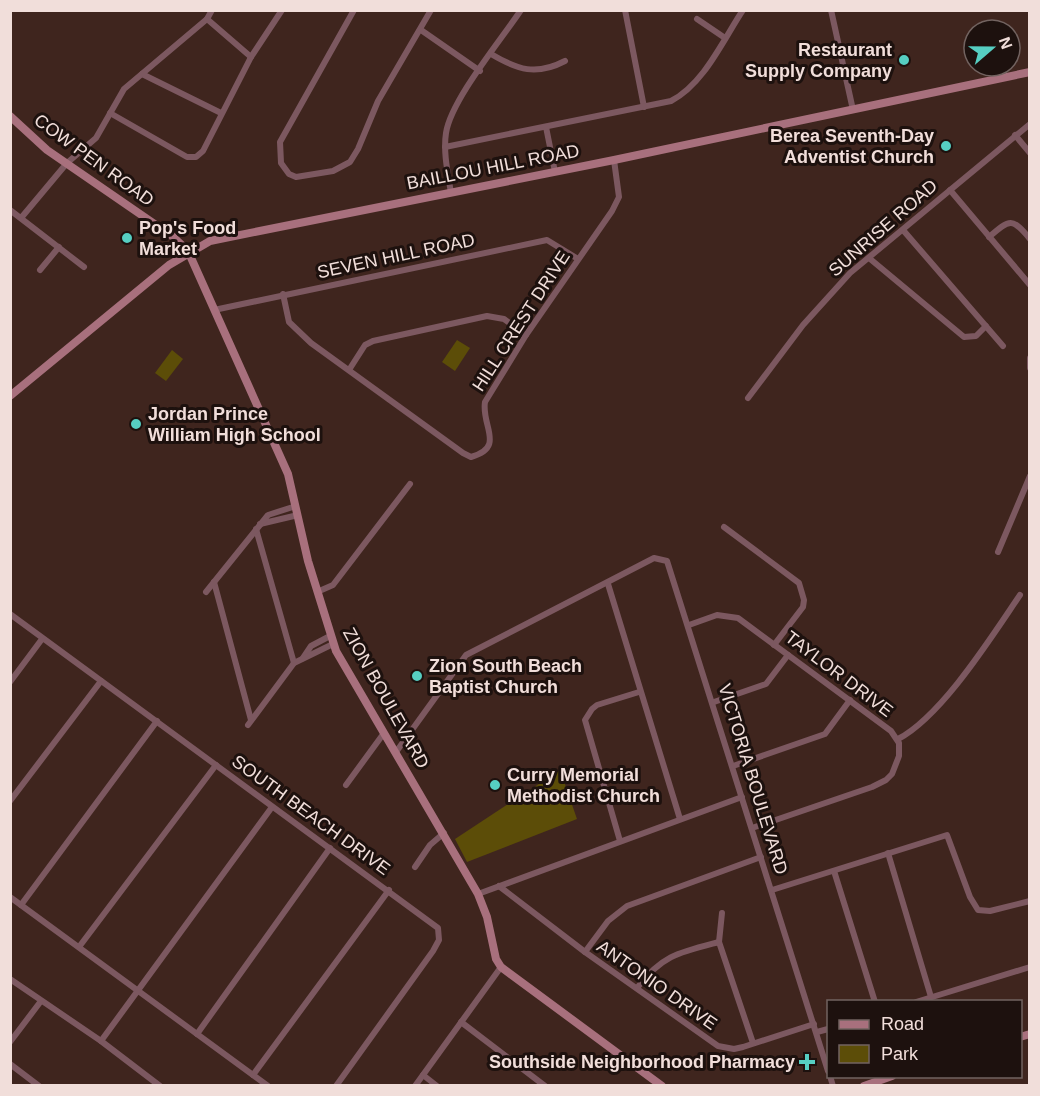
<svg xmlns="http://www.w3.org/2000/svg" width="1040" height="1096" font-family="Arial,sans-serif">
  <rect width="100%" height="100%" fill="#3f251e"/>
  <g fill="#5c4d08">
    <polygon points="457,340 470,348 455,371 442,362"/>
    <polygon points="172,350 183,359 166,381 155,373"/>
    <polygon points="560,770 577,819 467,862 455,839"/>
  </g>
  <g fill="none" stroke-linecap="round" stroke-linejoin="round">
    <g stroke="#7c5860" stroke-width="6">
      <polyline points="354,10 280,142 281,163 289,174 296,177 333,171 350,162 358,149 378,101 431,10"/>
      <polyline points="625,10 644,107"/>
      <polyline points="831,10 853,110"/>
      <polyline points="207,19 251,57"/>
      <polyline points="697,19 725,38"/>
      <polyline points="421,30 480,71"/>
      <path d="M491,54C518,70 536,76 565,61"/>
      <polyline points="142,74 221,113"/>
      <polyline points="110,113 187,157 196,157 203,151 251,57 282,10"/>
      <polyline points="546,127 555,172"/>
      <polyline points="1015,135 1030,153"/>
      <path d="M445,147L671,101C704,84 723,40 743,10"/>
      <polyline points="950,190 1030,285"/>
      <path d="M451,193C448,174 443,152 446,133C451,100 501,40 521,10"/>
      <polyline points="10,210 84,267"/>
      <polyline points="21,218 67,163 96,138 124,89 207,19 212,10"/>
      <polyline points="903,230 1003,346"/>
      <path d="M989,237C1010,219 1012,217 1030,239"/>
      <polyline points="869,258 964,337 976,336 986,326"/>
      <polyline points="40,270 59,247"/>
      <path d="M283,294L289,322L311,343L463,453L471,457C506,447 481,426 485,402L526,335L612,211L619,197L614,160"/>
      <polyline points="214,310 547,240 578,259"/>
      <polyline points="1030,358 1030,368"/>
      <polyline points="349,370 365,345 373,341 487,316 504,319 526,335"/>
      <polyline points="748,398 803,325 850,273 1030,124"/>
      <polyline points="260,524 298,515"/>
      <polyline points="724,527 799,583 804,600 803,607 774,645"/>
      <polyline points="256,529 294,663"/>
      <polyline points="998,552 1030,476"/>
      <polyline points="214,582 251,720"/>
      <polyline points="608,584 680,819"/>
      <polyline points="206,592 268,515 296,506"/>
      <polyline points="317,592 333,585 410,484"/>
      <polyline points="10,614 438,928 439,940 433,951 336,1086"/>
      <polyline points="689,625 717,615 738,618 891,731 899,743 899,756 892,774 886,780 872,787 752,828"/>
      <polyline points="303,658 311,646 330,636"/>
      <polyline points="10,682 42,639"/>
      <polyline points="714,702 766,684 788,655"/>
      <polyline points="248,725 294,663 333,644"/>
      <path d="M898,739C942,716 992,636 1020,595"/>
      <polyline points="396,752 466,655 654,558 667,561 828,1071"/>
      <polyline points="733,766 825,734 850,700"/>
      <polyline points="346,785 384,733"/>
      <polyline points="10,801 101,681"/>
      <polyline points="620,841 585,720 592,709 597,705 639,692"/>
      <polyline points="888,853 931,997"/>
      <polyline points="415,867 430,845 444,833"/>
      <polyline points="834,871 875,1002"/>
      <polyline points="499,886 585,952 718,1046 734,1049 743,1047 814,1024"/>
      <polyline points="772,890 947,835 970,897 978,910 990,911 1030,901"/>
      <polyline points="478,894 742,797"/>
      <polyline points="10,897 268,1086"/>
      <polyline points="21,905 157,721"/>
      <polyline points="719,942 722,913"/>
      <polyline points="79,947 216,765"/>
      <polyline points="585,952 608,921 627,906 761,857"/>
      <polyline points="10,979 101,1041 160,1086"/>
      <path d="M637,988C662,955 680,952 719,942L753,1043"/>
      <polyline points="916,1002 1030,967"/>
      <polyline points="461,1022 545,1086"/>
      <polyline points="817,1032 828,1029"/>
      <polyline points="197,1034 330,848"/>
      <polyline points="101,1041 272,807"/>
      <polyline points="10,1042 41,1001"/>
      <polyline points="10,1064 39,1086"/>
      <polyline points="253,1075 389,890"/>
      <polyline points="423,1075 437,1086"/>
      <polyline points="830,1076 833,1086"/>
      <polyline points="415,1086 501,967"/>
    </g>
    <g stroke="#a8707d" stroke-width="8">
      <polyline points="10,116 47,150 172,236 188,251 288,474 308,561 336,651 478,894 487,917 496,959 501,967 662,1086"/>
      <polyline points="10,396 169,265 210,241 614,160 1030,72"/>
      <polyline points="1020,1037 1030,1034"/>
      <polyline points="864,1086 892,1076"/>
    </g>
  </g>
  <g fill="#56cec2" stroke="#1d110e" stroke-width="2">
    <circle cx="904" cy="60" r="6"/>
    <circle cx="946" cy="146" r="6"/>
    <circle cx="127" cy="238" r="6"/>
    <circle cx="136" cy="424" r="6"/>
    <circle cx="417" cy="676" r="6"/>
    <circle cx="495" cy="785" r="6"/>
    <path d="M804 1053h6v6h6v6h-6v6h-6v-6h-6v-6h6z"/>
  </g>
  <g text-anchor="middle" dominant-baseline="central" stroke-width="6" stroke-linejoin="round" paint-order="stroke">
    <g font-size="18" font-weight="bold" fill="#f1deda" stroke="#1d110e" text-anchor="start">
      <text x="892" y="50" text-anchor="end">Restaurant<tspan x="892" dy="21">Supply Company</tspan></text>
      <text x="934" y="136" text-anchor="end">Berea Seventh-Day<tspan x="934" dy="21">Adventist Church</tspan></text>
      <text x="139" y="228">Pop's Food<tspan x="139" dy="21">Market</tspan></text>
      <text x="148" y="414">Jordan Prince<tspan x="148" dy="21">William High School</tspan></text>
      <text x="429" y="666">Zion South Beach<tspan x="429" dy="21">Baptist Church</tspan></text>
      <text x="507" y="775">Curry Memorial<tspan x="507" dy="21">Methodist Church</tspan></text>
      <text x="795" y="1062" text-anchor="end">Southside Neighborhood Pharmacy</text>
    </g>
    <g font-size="18" fill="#f1deda" stroke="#1d110e">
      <text transform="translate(94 160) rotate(36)">COW PEN ROAD</text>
      <text transform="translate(493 167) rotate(-11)">BAILLOU HILL ROAD</text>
      <text transform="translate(883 228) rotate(-41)">SUNRISE ROAD</text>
      <text transform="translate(396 256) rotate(-12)">SEVEN HILL ROAD</text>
      <text transform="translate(521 321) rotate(-57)">HILL CREST DRIVE</text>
      <text transform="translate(839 674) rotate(37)">TAYLOR DRIVE</text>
      <text transform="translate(386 698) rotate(61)">ZION BOULEVARD</text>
      <text transform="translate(753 779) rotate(73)">VICTORIA BOULEVARD</text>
      <text transform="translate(311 815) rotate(36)">SOUTH BEACH DRIVE</text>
      <text transform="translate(657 985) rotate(35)">ANTONIO DRIVE</text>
    </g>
  </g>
  <rect width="1040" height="1096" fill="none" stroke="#f1deda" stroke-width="24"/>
  <rect x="827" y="1000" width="195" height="78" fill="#1d110e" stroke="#726360" stroke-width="1.5"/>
  <rect x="839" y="1020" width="30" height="9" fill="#a8707d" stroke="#726360" stroke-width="1.5"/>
  <text x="881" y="1030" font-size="18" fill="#f1deda">Road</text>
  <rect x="839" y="1045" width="30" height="18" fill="#5c4d08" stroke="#726360" stroke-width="1.5"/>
  <text x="881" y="1060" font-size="18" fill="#f1deda">Park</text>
  <g transform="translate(992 48) rotate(70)"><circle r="28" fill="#1d110e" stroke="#726360" stroke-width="1.5"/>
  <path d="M0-4.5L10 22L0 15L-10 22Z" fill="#56cec2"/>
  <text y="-9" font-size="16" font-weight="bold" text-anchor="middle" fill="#f1deda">N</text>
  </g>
</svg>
